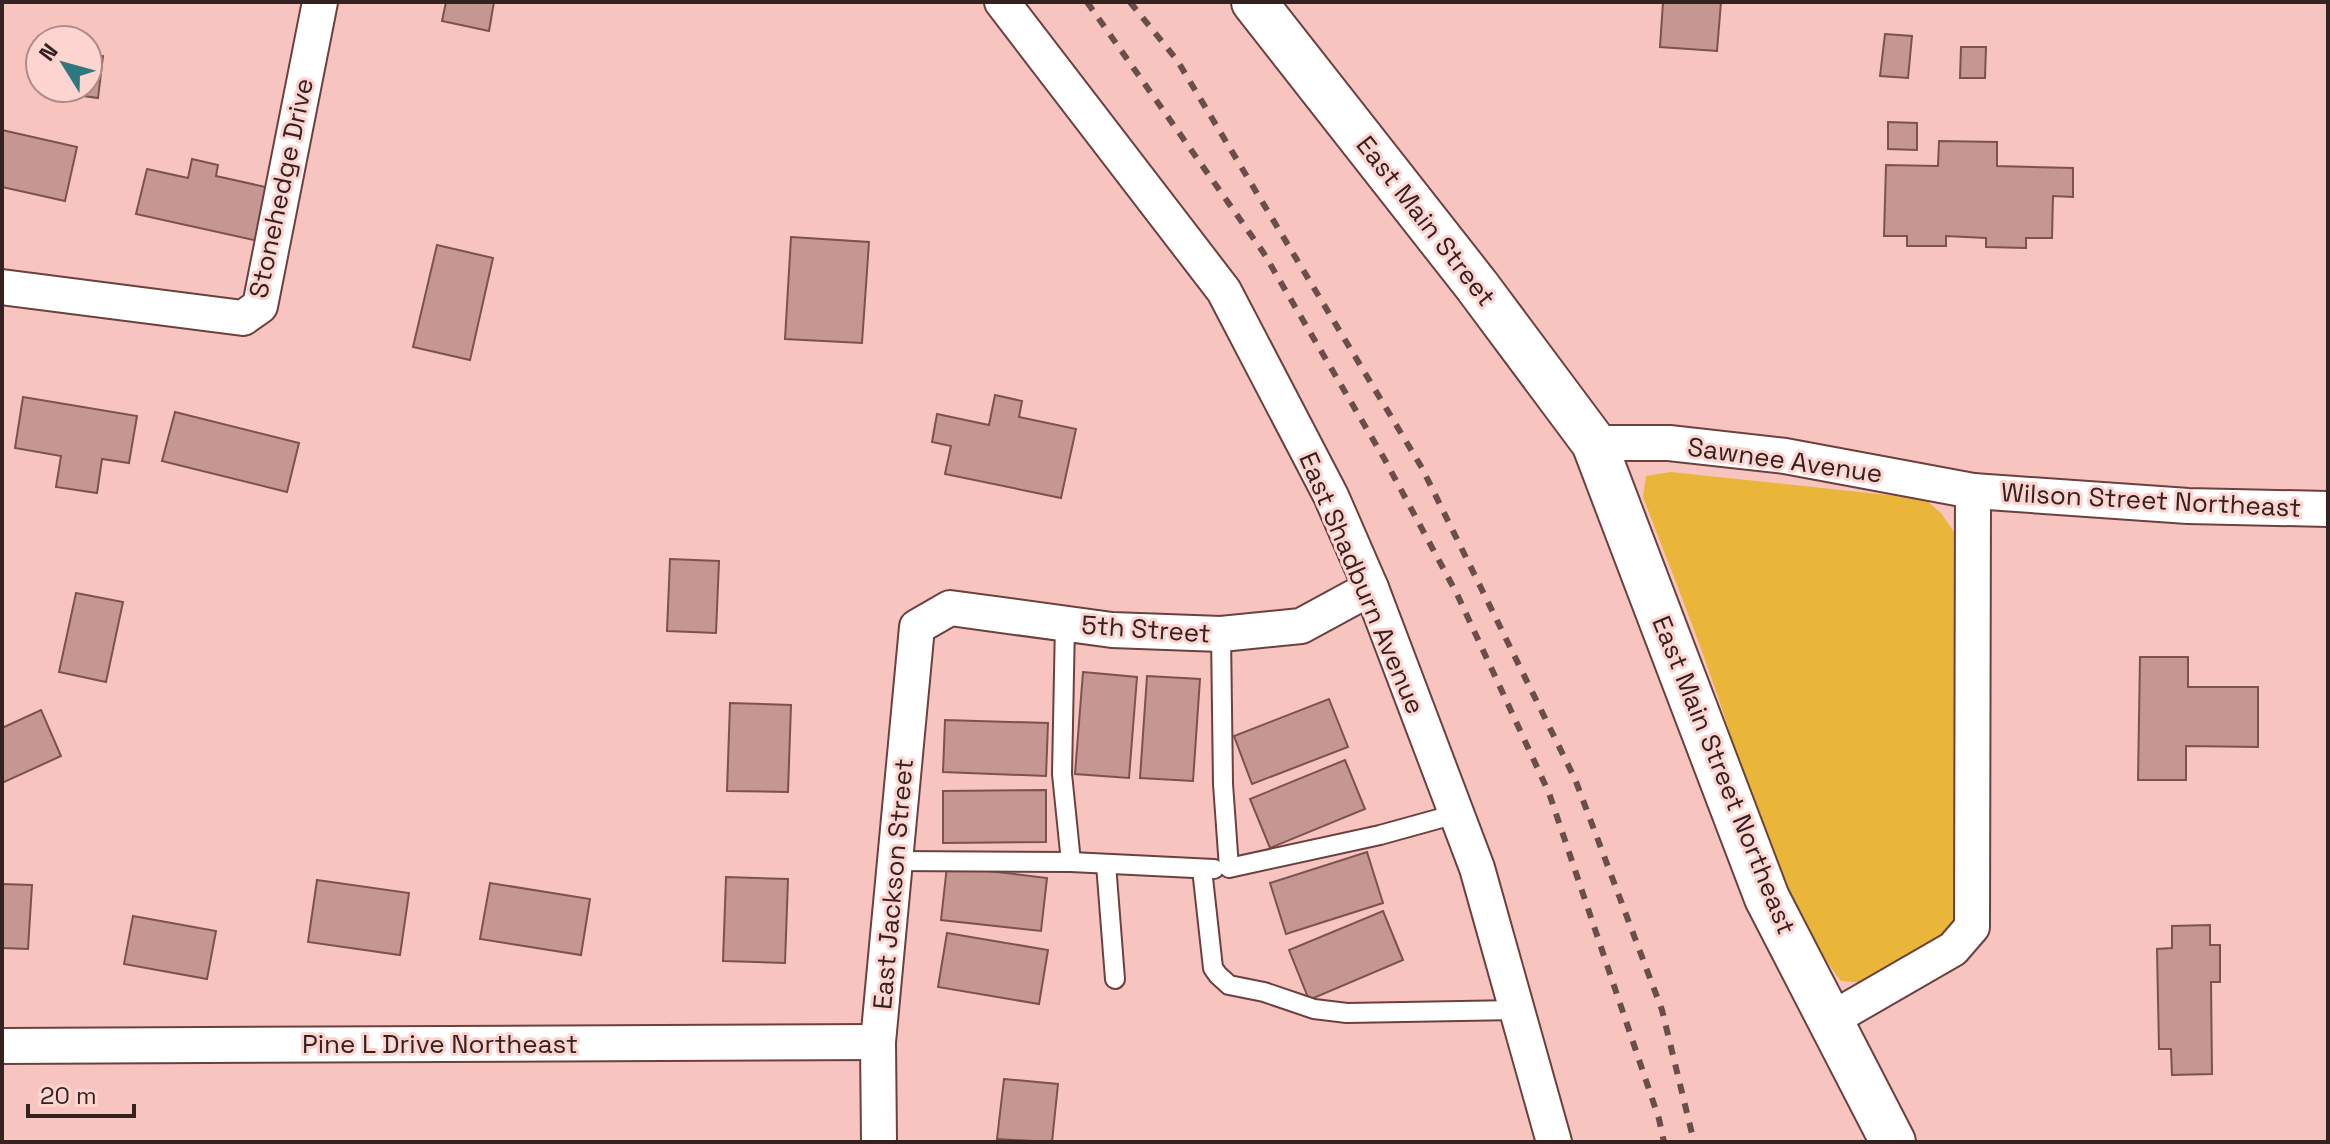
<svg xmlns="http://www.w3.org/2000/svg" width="2330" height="1144" font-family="'Space Grotesk',sans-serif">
  <rect width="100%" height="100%" fill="#f7c4c0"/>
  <path fill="#eab63a" d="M1671,472L1925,499L1941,513L1959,539L1957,926L1868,983L1841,981C1778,899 1752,799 1720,703C1697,634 1669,565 1643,497L1646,476Z"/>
  <g fill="#c59692" stroke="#7c524e" stroke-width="2">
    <polygon points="446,2 494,2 489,31 442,21"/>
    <polygon points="1663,2 1721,2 1717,51 1660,47"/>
    <polygon points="1885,34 1912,36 1908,78 1880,76"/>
    <polygon points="1961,47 1986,47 1985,78 1960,78"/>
    <polygon points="88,54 103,56 98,98 47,91 48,88 88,88"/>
    <polygon points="1888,122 1917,123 1917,150 1888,149"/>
    <polygon points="2,130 77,147 65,201 2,187"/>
    <polygon points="1939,141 1997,142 1997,166 2073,168 2073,197 2053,196 2052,238 2026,238 2026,248 1986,247 1986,238 1946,236 1946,246 1907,246 1907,236 1884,236 1886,165 1938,166"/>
    <polygon points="192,159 218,165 216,176 270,188 258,241 136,214 147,169 188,178"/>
    <polygon points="791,237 869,242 862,343 785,339"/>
    <polygon points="437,245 493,258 470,360 413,347"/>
    <polygon points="995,395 1022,401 1019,417 1076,429 1061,498 945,474 951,446 932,442 937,414 989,425"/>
    <polygon points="23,397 137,416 129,463 102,459 97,493 56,487 61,456 15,448"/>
    <polygon points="175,412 299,443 287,492 162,461"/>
    <polygon points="670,559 719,561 716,633 667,631"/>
    <polygon points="76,593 123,602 106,682 59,672"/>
    <polygon points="2140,657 2188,657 2188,687 2258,687 2258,747 2186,746 2186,780 2138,780"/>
    <polygon points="1083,672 1137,677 1129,778 1075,774"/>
    <polygon points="1147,676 1200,679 1193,781 1140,778"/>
    <polygon points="1329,699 1348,747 1252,784 1234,736"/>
    <polygon points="730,703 791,705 788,792 727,791"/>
    <polygon points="41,710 61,756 2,783 2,728"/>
    <polygon points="945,720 1048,723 1046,776 943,772"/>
    <polygon points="1345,760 1365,809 1270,848 1250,799"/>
    <polygon points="1046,790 1046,842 943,843 943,791"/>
    <polygon points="1367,852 1383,903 1286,934 1270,883"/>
    <polygon points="947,866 1047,878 1041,931 941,920"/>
    <polygon points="726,877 788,879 785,963 723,961"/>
    <polygon points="317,880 409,893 400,955 308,942"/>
    <polygon points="490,883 590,899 581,955 480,939"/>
    <polygon points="2,884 32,885 28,949 2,948"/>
    <polygon points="1383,911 1403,960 1309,1000 1289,950"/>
    <polygon points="133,916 216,931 207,979 124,964"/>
    <polygon points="2210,925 2210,945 2220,945 2220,982 2211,982 2212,1074 2172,1075 2171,1049 2159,1049 2157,949 2172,948 2172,926"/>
    <polygon points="947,933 1048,950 1039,1004 938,987"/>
    <polygon points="1004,1079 1058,1084 1052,1142 997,1139"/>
  </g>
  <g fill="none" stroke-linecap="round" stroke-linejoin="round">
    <g stroke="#6a413e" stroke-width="22">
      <g id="lane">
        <polyline points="1221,634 1223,784 1229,868 1380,835 1456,814"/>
        <polyline points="895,861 1071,862 1062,774 1065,623"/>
        <polyline points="1071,862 1214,869"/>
        <polyline points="1106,864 1115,979"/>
        <polyline points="1202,869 1213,968 1218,975 1229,985 1264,992 1314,1009 1347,1013 1517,1010"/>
      </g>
    </g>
    <g stroke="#6a413e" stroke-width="38">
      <g id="street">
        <polyline points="1002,2 1224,291 1331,496 1371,588 1477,868 1554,1142"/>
        <polyline points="2,287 243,318 260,306 320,2"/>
        <polyline points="1594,443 1669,443 1785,456 1973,491 2188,506 2328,509"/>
        <polyline points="1830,1020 1953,949 1972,927 1973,491"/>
        <polyline points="2,1046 878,1042"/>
        <polyline points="879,1142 878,1042 917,627 950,608 1112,630 1221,634 1301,626 1371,588"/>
      </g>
    </g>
    <g stroke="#6a413e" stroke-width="48">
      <polyline id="secondary" points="1254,2 1477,286 1594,443 1767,898 1893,1142"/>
    </g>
    <use href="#lane" stroke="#fff" stroke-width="18"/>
    <use href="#street" stroke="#fff" stroke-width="34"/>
    <use href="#secondary" stroke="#fff" stroke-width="44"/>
    <g stroke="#694e4b" stroke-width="6" stroke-dasharray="10 10" stroke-linecap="butt">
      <polyline points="1087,2 1263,252 1385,460 1457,594 1549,793 1659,1119 1664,1142"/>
      <polyline points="1130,2 1177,60 1422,468 1575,779 1662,1010 1694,1142"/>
    </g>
  </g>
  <g text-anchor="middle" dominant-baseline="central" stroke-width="6" stroke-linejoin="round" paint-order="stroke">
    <g font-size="26" fill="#342220" stroke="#fdd4d0">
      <text transform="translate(281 188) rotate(-78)">Stonehedge Drive</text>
      <text transform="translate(1426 221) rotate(52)">East Main Street</text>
      <text transform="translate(1785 460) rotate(8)">Sawnee Avenue</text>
      <text transform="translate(2151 500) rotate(3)">Wilson Street Northeast</text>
      <text transform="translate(1362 583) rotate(67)">East Shadburn Avenue</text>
      <text transform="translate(1146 629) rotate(4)">5th Street</text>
      <text transform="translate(1724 775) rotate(68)">East Main Street Northeast</text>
      <text transform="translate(893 884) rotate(-85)">East Jackson Street</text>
      <text x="440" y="1044">Pine L Drive Northeast</text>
    </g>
  </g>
  <rect width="2330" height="1144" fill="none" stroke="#342220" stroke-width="8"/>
  <g transform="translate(64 64) rotate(307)"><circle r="38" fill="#fdd4d0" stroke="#ad8d8a" stroke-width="2"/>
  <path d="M0-6L14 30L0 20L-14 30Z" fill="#2f787f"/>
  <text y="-12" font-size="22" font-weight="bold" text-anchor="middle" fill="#342220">N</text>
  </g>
  <path d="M28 1104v12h106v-12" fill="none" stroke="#342220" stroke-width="4"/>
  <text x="40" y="1104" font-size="24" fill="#342220" stroke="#fdd4d0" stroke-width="6" paint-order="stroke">20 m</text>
</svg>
